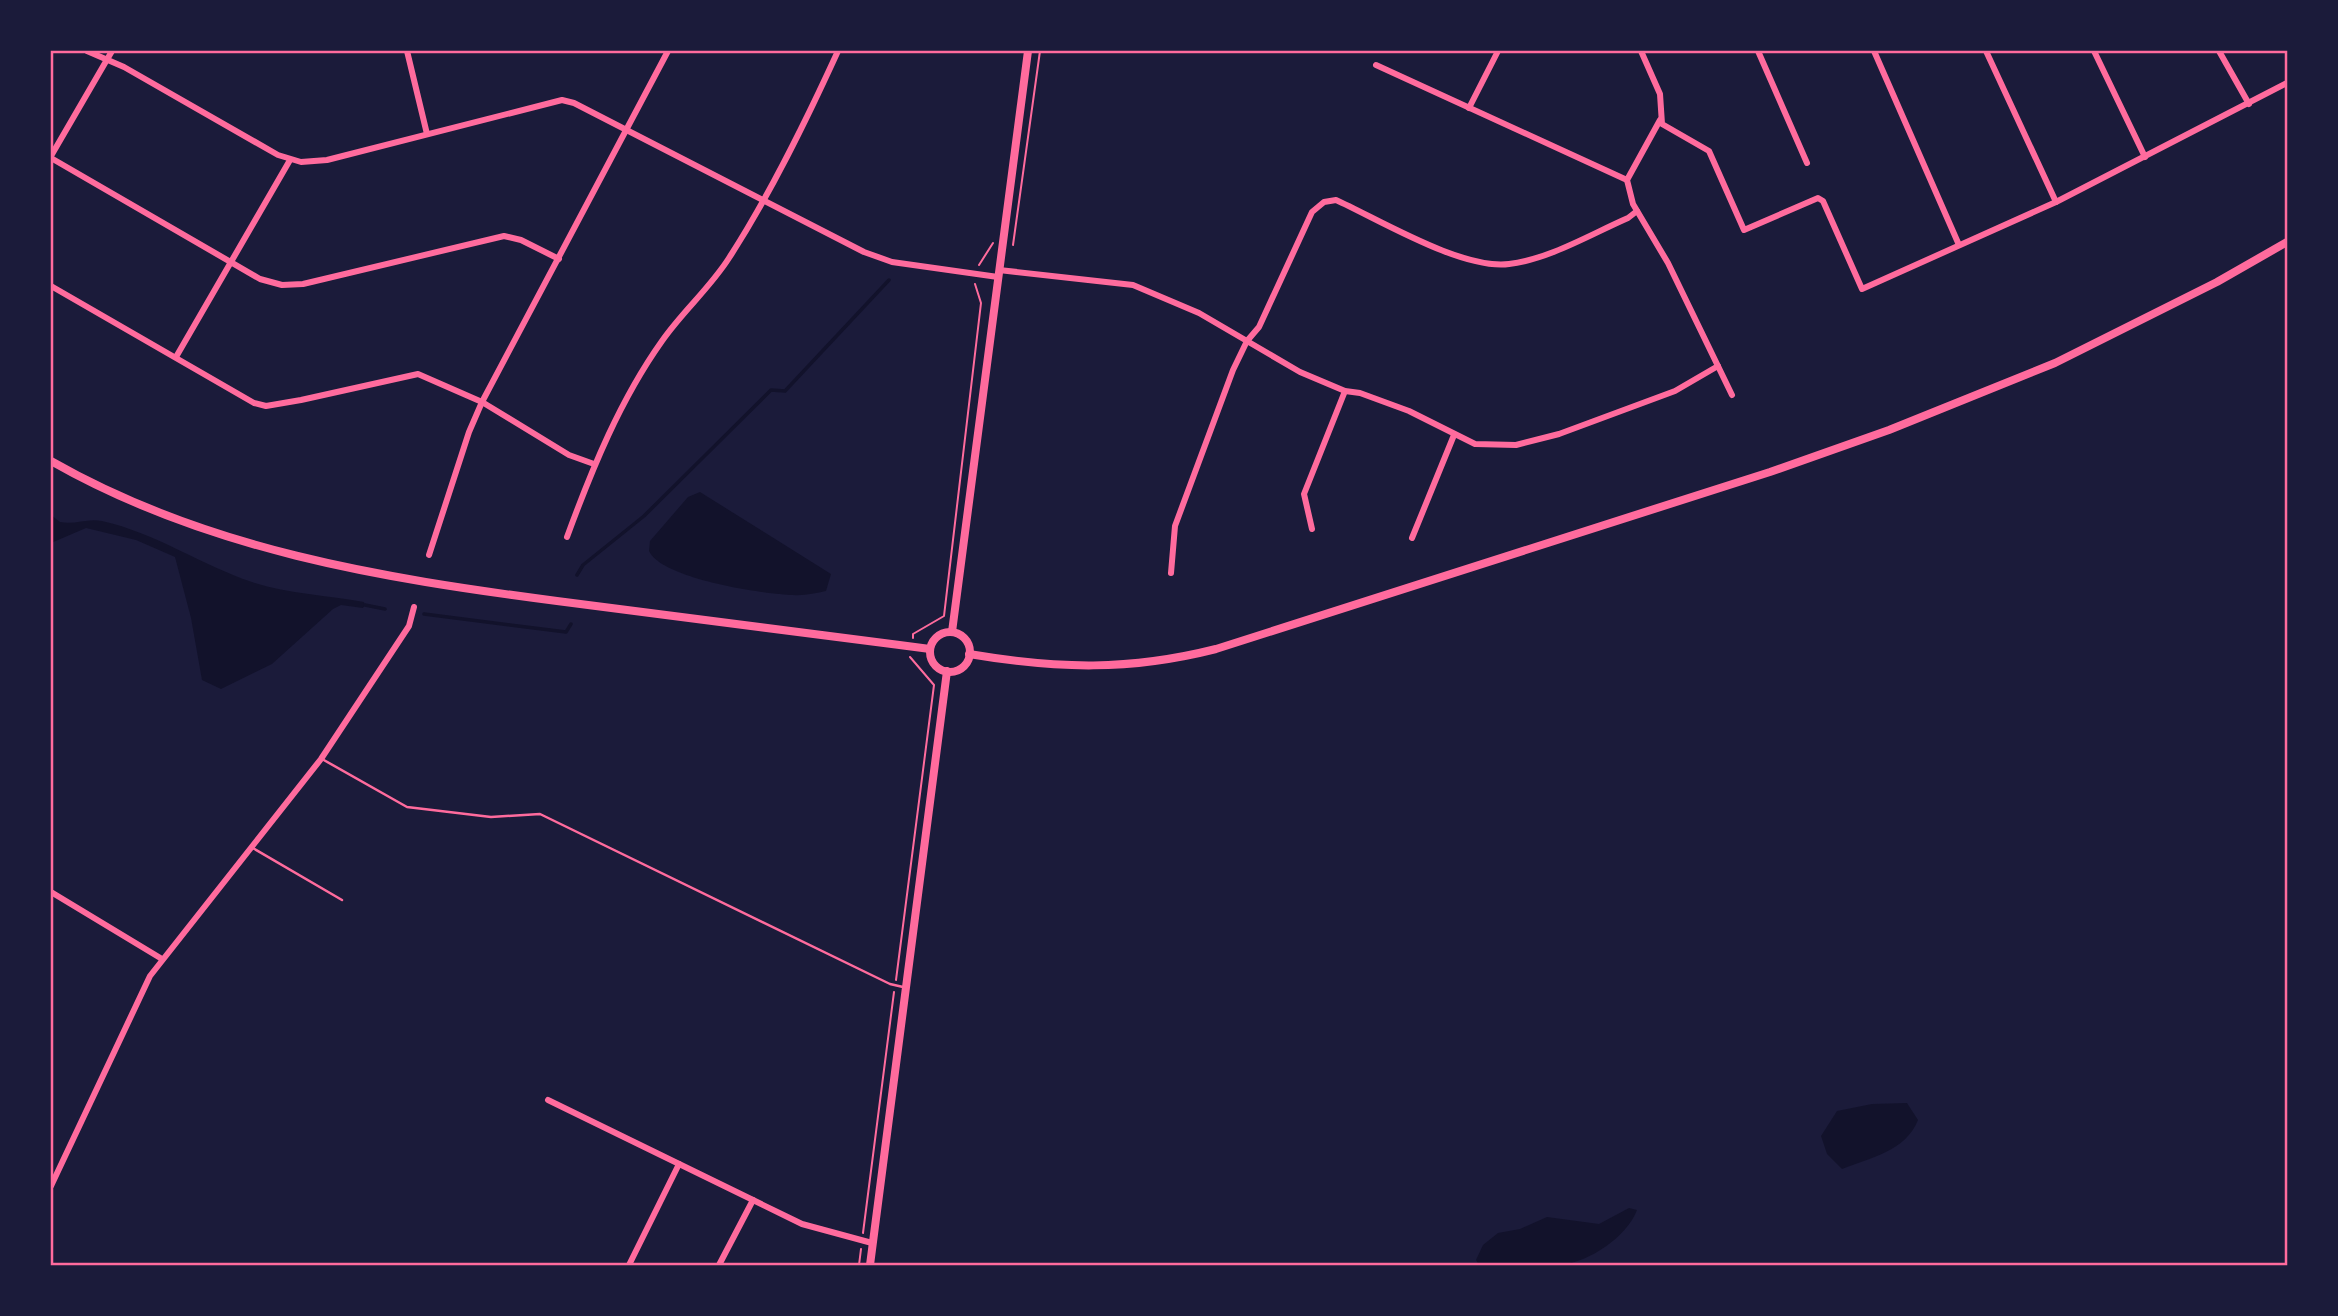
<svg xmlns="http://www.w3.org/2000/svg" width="2338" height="1316" font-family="'Space Grotesk',sans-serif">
  <rect width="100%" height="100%" fill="#1b1b3a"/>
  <g fill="#12122b">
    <path d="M700,492L831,574L826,591C816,593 804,596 793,595C763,594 662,579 649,551L650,541L688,497Z"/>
    <path d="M51,515L60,522C75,525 87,518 102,521C156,533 201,565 252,582C287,594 328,595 364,602L365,605L363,608L341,605L333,609L272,664L221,689L202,680L191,618L175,557L136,540L86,528L51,543Z"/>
    <path d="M1907,1103L1918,1120C1906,1151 1870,1158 1842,1169L1827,1154L1821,1136L1837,1111L1872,1104Z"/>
    <path d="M1629,1208L1637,1210C1627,1237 1589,1262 1561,1265C1535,1268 1506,1265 1479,1265L1476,1260L1483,1245L1498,1233L1520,1229L1547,1217L1599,1224Z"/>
  </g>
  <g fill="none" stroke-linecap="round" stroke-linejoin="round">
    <g stroke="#12122b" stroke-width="3.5">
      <polyline points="577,575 583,565 644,516 771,390 785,391 889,280"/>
      <polyline points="365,605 385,609"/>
      <polyline points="424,614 566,632 571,624"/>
    </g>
    <g stroke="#ff6b9d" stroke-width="2">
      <polyline points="1013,245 1040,51"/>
      <polyline points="979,265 993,243"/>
      <polyline points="913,638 913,634 944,616 981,303 975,284"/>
      <polyline points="896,980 934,685 910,657"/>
      <polyline points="863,1233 894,992"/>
      <polyline points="859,1265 861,1249"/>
    </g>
    <g stroke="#ff6b9d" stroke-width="2.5">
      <polyline points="322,759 407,807 491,817 540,814 890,984 903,987"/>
      <polyline points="251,847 342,900"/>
    </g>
    <g stroke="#ff6b9d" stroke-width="6">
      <polyline points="87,51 124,67 278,155 301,162 327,160 562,100 574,103 864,252 892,262 998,277"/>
      <polyline points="407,51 427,134"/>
      <polyline points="1641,51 1660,94 1662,124 1709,151 1744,230 1818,198 1823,201 1862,289 2056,202 2287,83"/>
      <polyline points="1758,51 1807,163"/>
      <polyline points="1874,51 1959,245"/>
      <polyline points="1986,51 2056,202"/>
      <polyline points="2094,51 2145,157"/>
      <polyline points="2219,51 2249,104"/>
      <polyline points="1376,65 1627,180"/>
      <polyline points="1469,108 1498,51"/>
      <polyline points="1660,120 1627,180 1633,204 1668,263 1732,395"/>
      <polyline points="51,156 112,51"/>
      <polyline points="51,158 260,279 282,285 303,284 504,236 521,240 559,259"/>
      <polyline points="999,270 1133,285 1199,313 1300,372 1345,391 1360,393 1409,411 1475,444 1516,445 1559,434 1675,391 1718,366"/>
      <polyline points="51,286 254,403 266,406 301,400 418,374 482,402 569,455 594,464"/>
      <polyline points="176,357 290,160"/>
      <polyline points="1312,529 1304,494 1345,391"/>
      <path d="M567,537C592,469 620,400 662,341C682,312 710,288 729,258C771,193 806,121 838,51"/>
      <polyline points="1412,538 1454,435"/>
      <polyline points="429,555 469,432 482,402 668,51"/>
      <path d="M1171,573L1175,526L1233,370L1247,341L1259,327L1312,212L1324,202L1336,200C1380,220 1462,270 1509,264C1550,259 1591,234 1628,218L1637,211"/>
      <polyline points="51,892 162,959"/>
      <polyline points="548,1100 802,1224 872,1243"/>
      <polyline points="51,1186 150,976 321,759 409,626 414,607"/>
      <polyline points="629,1265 679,1164"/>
      <polyline points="719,1265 753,1200"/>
    </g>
    <g stroke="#ff6b9d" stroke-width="8">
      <path d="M51,461C207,550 381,578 557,601C682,618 806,633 930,649"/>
      <polyline points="952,632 1028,51"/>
      <circle cx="950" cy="652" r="20"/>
      <path d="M969,654C1058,669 1129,671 1216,649L1770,472L1889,430L2055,363L2217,282L2287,242"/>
      <polyline points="870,1265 947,671"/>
    </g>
  </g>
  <rect width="2338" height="1316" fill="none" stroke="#1b1b3a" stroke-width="105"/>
  <rect x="52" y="52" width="2234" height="1212" fill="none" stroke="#ff6b9d" stroke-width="2.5"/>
</svg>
